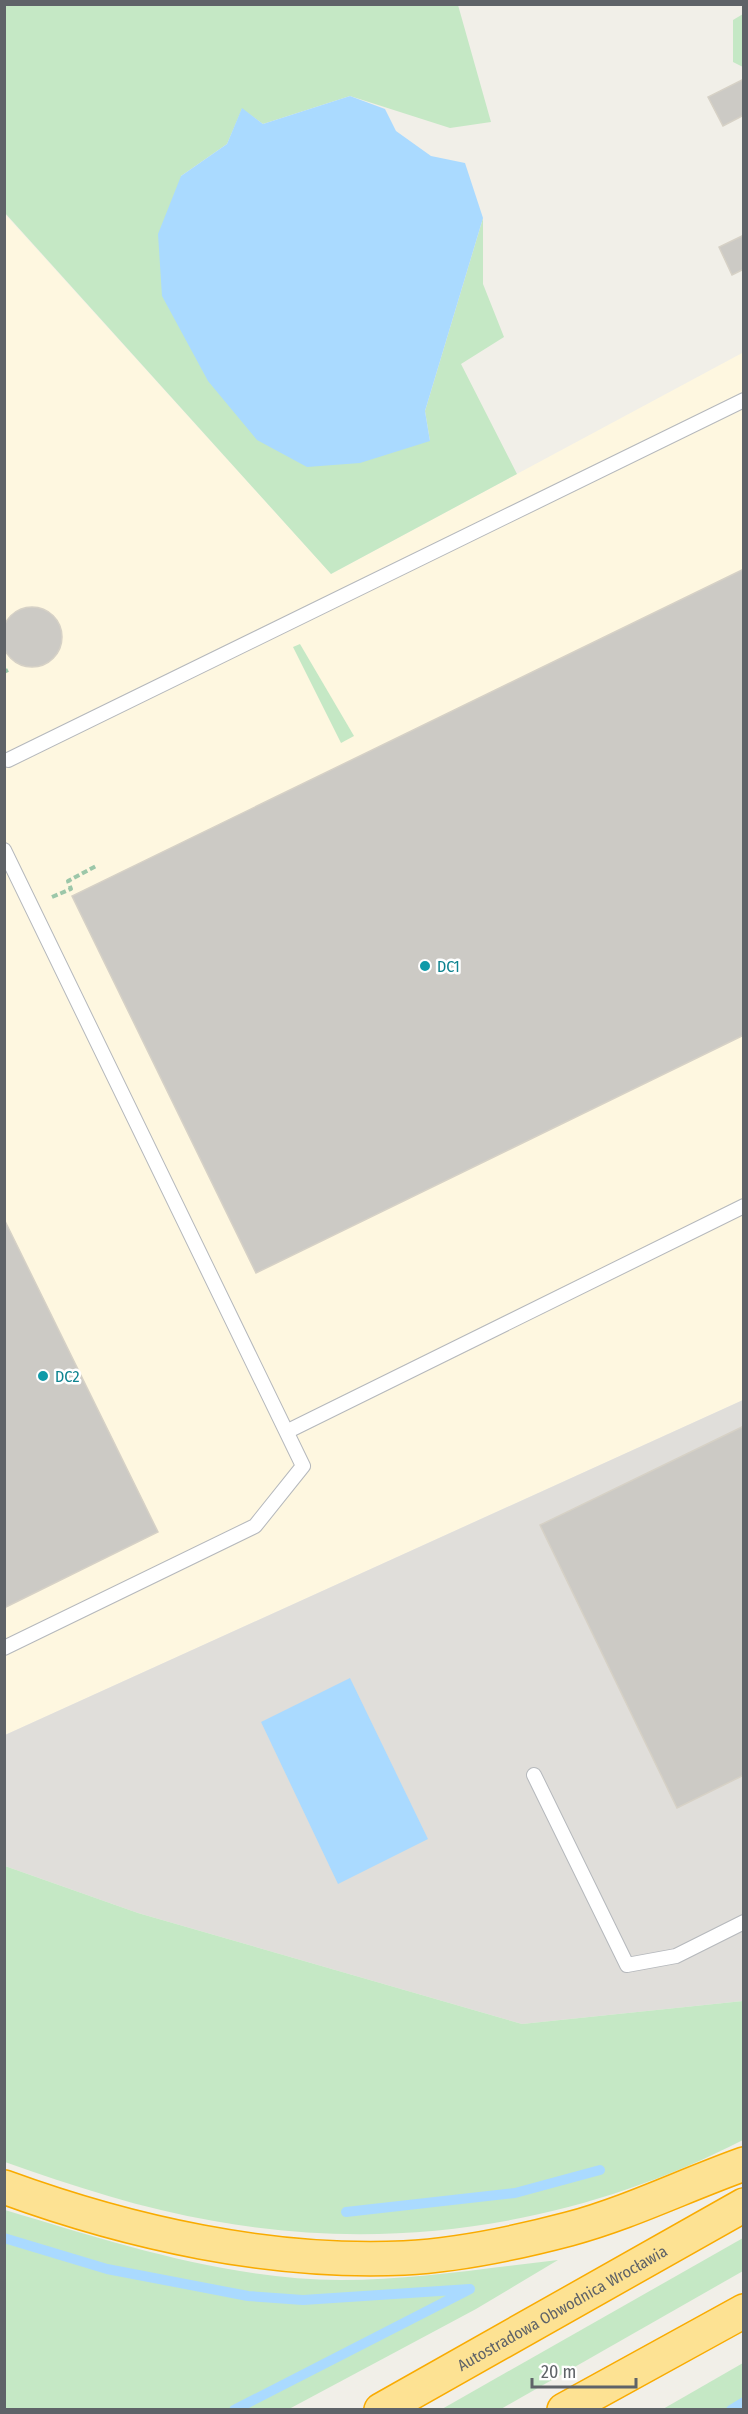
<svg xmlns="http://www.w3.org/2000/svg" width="748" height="2414" font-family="'Fira Sans Condensed',sans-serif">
  <rect width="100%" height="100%" fill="#f1efe8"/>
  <polygon fill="#fef7e0" points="4,213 331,574 744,352 743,1400 5,1735"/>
  <polygon fill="#e0deda" points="743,1400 743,2001 522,2024 138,1913 5,1866 5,1735"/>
  <g fill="#c5e8c5">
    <polygon points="4,5 458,5 491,122 450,128 350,96 263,124 242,109 227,144 181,176 430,441 425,411 483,218 483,284 504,337 461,364 517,474 331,574 5,213"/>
    <polygon points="743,14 743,67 733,62 733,20"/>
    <polygon points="300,644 354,736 341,743 293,647"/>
    <path d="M5,1866L138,1913L522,2024L743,2001V2140C579,2224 396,2254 214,2221C143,2209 73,2186 5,2162Z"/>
    <path d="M5,2210C115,2243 225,2279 341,2280C414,2280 487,2268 558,2260L476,2309L289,2409H5Z"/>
    <polygon points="743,2238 743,2271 501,2409 442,2409"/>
    <polygon points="743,2363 743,2409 663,2409"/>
  </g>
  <g fill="#aadaff">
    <polygon points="350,96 385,109 396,131 431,156 465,163 483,218 425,411 430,441 360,463 307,467 257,440 208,381 162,296 158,234 181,176 227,144 242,108 263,124"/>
    <polygon points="350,1678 428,1839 338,1884 261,1722"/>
  </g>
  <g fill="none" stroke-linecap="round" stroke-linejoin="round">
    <g stroke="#aadaff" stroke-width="10">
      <polyline points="346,2212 515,2193 600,2170"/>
      <polyline points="4,2238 107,2269 248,2296 303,2300 470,2289 234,2410"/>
      <polyline points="731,2410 744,2402"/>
    </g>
  </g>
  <g fill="#cccac5" stroke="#d6d1c6" stroke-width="1.5">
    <polygon points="744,79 744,115 723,126 708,97"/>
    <polygon points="744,235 744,269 732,275 719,247"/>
    <polygon points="744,569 744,1035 256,1273 72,896"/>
    <circle cx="32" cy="637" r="30"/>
    <polygon points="4,1219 158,1532 4,1608"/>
    <polygon points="744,1426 744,1775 677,1808 540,1525"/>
  </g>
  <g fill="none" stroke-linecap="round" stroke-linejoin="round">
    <g stroke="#b5b8bc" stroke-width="16">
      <g id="service">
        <polyline points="8,760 744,400"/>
        <polyline points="4,850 303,1466 255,1526 4,1648"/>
        <polyline points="288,1431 744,1206"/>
        <polyline points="534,1775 627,1965 676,1956 744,1922"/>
      </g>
    </g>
    <g stroke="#f9ab00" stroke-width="36">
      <g id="motorway">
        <path d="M4,2187C130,2233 270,2264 404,2258C459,2255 516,2243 569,2229C629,2213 685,2185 744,2164"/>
        <path id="s1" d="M381,2410L744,2205"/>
        <polyline points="564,2410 744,2311"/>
      </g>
    </g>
    <g stroke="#9cc7a9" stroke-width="4" stroke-dasharray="6 3" stroke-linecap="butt">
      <polyline points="4,672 8,670"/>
      <polyline points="52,897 71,889 68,881 96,866"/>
    </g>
    <use href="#service" stroke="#fff" stroke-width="14"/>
    <use href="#motorway" stroke="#fde293" stroke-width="33"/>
  </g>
  <g fill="#0f9aa8" stroke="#fff" stroke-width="2">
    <circle cx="425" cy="966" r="6"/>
    <circle cx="43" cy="1376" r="6"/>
  </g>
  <g text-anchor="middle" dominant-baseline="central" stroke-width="5" stroke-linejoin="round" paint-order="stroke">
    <g font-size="16" fill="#0d838f" stroke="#fff" text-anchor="start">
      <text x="437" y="966">DC1</text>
      <text x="55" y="1376">DC2</text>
    </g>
    <g font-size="16" fill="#5f6368" stroke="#fff">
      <text stroke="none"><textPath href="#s1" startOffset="208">Autostradowa Obwodnica Wrocławia</textPath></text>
    </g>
  </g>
  <rect width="748" height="2414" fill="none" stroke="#5f6368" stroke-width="12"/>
  <path d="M532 2378v9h104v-9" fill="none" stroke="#5f6368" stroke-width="3"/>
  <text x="541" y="2378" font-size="18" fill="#5f6368" stroke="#ffffff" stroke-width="4.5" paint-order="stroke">20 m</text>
</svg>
